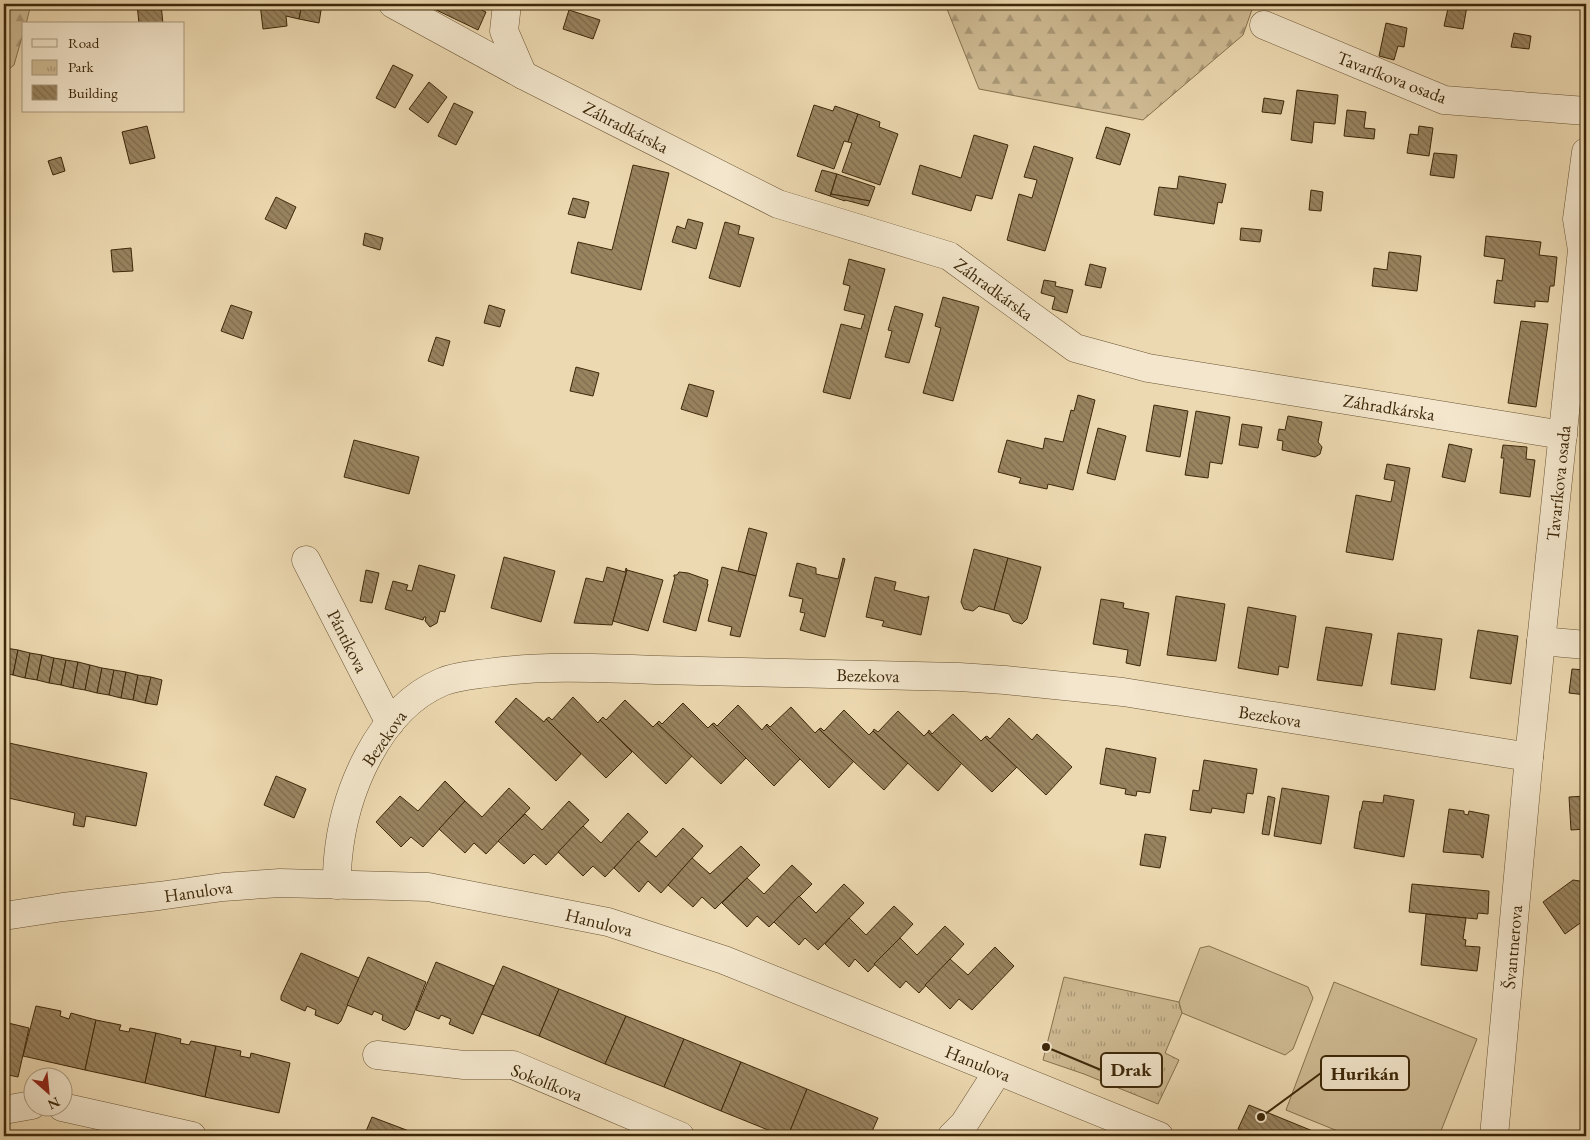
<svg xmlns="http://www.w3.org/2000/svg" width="1590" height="1140" font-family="'EB Garamond',serif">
  <defs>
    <pattern id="forest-firs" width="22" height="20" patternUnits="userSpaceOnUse" patternTransform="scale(1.25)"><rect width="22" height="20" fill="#cfbb94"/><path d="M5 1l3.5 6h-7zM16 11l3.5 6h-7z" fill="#a99877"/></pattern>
    <pattern id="park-tufts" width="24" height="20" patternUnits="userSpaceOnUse" patternTransform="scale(1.25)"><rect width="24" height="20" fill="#cfbb94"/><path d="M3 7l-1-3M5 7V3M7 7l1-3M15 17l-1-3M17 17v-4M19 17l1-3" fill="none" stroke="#a99877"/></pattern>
    <pattern id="building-back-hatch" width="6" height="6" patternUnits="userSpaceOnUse" patternTransform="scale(1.25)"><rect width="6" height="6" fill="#998460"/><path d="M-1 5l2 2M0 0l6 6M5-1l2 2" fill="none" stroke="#7e6c4d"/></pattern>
  </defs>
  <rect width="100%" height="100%" fill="#edd9b1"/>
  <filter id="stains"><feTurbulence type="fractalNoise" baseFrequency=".004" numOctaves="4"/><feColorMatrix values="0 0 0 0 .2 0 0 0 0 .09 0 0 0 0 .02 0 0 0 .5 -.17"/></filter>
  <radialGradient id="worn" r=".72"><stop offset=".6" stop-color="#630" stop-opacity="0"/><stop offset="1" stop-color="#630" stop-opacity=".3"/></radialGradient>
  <g fill="url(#forest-firs)" stroke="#86724e">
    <polygon points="4,4 31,4 26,24 24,24 24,30 14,65 4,73"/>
    <polygon points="948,4 1254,4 1243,35 1143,120 979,89 947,9"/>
  </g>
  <polygon fill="url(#park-tufts)" stroke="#86724e" points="1064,977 1179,1002 1182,1013 1165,1053 1179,1060 1158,1104 1084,1074 1043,1060"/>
  <g fill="#cfbb94" stroke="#86724e">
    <polygon points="1209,946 1308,987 1313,998 1293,1049 1285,1055 1182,1013 1179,1002 1200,948"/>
    <polygon points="1334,982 1477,1039 1439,1136 1350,1136 1286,1110"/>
  </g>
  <g fill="url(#building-back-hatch)" stroke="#3d2809">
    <polygon points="137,4 161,4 163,24 139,24"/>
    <polygon points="260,4 302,4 299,19 286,16 287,26 263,29"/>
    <polygon points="302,4 322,4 319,23 299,19"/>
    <polygon points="429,4 469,4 486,12 478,30 428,6"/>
    <polygon points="1449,4 1467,6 1463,29 1444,26"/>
    <polygon points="569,10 600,20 593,39 563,29"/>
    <polygon points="1386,23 1407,28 1404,47 1398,46 1394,60 1379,56"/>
    <polygon points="1514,33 1531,36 1529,49 1511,47"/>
    <polygon points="393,65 413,75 395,108 376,98"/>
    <polygon points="429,82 447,97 428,123 409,109"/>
    <polygon points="1297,90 1338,95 1335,124 1314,122 1312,143 1291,140"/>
    <polygon points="1264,98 1284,101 1281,114 1262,112"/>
    <polygon points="454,103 473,112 456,145 438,136"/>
    <polygon points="814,105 833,111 835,106 858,114 848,142 844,141 834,169 797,156"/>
    <polygon points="1347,110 1366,112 1364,128 1375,129 1374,139 1344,136"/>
    <polygon points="858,114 880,122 879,127 898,134 880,185 842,172 852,143 848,142"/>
    <polygon points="147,126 155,158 130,164 122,132"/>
    <polygon points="1419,126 1433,128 1429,156 1407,153 1410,134 1418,135"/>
    <polygon points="1106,127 1130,134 1120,165 1096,158"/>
    <polygon points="974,135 1008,145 992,199 976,195 971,211 912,194 920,165 961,178"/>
    <polygon points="1034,146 1073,158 1045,251 1007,240 1019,194 1032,198 1037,180 1024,177"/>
    <polygon points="1434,153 1457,155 1454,178 1430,175"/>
    <polygon points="61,157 65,171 53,175 48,161"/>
    <polygon points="633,165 669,173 641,290 571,273 578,242 612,250"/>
    <polygon points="822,170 837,174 830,196 815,191"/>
    <polygon points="837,174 875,187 870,201 831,194"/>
    <polygon points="1179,176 1226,184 1222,203 1218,202 1214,224 1154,215 1159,187 1177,189"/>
    <polygon points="1311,190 1323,192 1321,211 1309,210"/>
    <polygon points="831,194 870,201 868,206 845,200 845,201 830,196"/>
    <polygon points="276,197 296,207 286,229 265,219"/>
    <polygon points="573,198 589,202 585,218 568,214"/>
    <polygon points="688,219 703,223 696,249 672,242 677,226 685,229"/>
    <polygon points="725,222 740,226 738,234 754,238 740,287 709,278"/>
    <polygon points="1241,228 1262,230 1260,242 1240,240"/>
    <polygon points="365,233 383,238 380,250 363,245"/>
    <polygon points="1486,236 1541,242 1539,255 1557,257 1554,286 1550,286 1548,302 1535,301 1535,307 1494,303 1497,280 1502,281 1505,259 1484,256"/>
    <polygon points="131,248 133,271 113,272 111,250"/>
    <polygon points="1389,252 1421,256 1417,291 1372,286 1374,268 1387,270"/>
    <polygon points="849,259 885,269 850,399 823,392 841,324 861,329 865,315 844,310 850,286 843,284"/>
    <polygon points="1090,264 1106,268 1101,288 1085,285"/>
    <polygon points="1044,280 1056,282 1055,286 1073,290 1067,313 1052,309 1055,297 1041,293"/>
    <polygon points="943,297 979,307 953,401 923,393 941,328 935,326"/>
    <polygon points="231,305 252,312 243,339 221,331"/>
    <polygon points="489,305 505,310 500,327 484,323"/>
    <polygon points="895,306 923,314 909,363 885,357 892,331 888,330"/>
    <polygon points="1521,321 1548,324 1536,407 1508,403"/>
    <polygon points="436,337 450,341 443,366 428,361"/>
    <polygon points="576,367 599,373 593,396 570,391"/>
    <polygon points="689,384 714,391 707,417 681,409"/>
    <polygon points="1078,395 1095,400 1073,490 1048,484 1047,489 1019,483 1021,478 998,472 1007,440 1043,449 1045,438 1063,442 1071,410 1074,411"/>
    <polygon points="1154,405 1188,411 1180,457 1146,451"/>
    <polygon points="1196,411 1230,417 1222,464 1210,462 1208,478 1185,475"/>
    <polygon points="1288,416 1322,422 1318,442 1322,447 1320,454 1315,457 1282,450 1283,441 1277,440 1279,429 1285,430"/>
    <polygon points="1242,424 1262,427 1258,448 1239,445"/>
    <polygon points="1098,428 1126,436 1115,480 1087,473"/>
    <polygon points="354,440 419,457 409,494 344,477"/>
    <polygon points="1449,444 1472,449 1465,482 1442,477"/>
    <polygon points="1503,445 1527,447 1526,459 1535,460 1530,497 1500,493 1504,458 1501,458"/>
    <polygon points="1387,464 1410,468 1393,560 1346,552 1356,495 1391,502 1395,481 1384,479"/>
    <polygon points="749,528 767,533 756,576 738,571"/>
    <polygon points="974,549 1008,558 994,610 979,606 973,611 964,609 961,602"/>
    <polygon points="504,557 555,571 541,622 491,608"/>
    <polygon points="843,558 845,559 825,637 800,630 805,613 800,612 803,599 789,596 797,563 816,568 816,574 838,579"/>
    <polygon points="1008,558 1041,567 1027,619 1022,624 1013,621 1009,614 994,610"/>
    <polygon points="419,565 455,575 445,612 440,611 437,623 430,627 425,621 426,617 424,617 423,620 385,609 393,581 408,585 406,590 412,591"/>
    <polygon points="607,567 625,572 626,568 627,569 612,625 574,623 586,578 603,582"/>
    <polygon points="722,567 756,576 740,637 730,635 732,627 708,621"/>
    <polygon points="366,570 379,573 372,603 360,601"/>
    <polygon points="627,570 663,580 648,631 613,621"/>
    <polygon points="679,572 688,573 708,580 707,584 708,584 696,631 663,622 675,577 674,577 674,575 677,575"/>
    <polygon points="875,577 896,582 894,590 926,598 929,596 921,635 882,626 884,621 866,617"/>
    <polygon points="1176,596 1225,604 1216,661 1167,655"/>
    <polygon points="1101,599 1124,603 1123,608 1149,613 1140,666 1126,663 1128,650 1093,644"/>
    <polygon points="1248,607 1296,616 1288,668 1279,666 1278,675 1238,668"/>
    <polygon points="1326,627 1372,634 1362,686 1317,680"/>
    <polygon points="1478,630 1518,636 1511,684 1470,678"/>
    <polygon points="1398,633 1442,639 1435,690 1391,684"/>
    <polygon points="6,648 18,650 13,675 4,673 4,658"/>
    <polygon points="18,650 30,653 25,678 13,675"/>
    <polygon points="30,653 42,655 37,680 25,678"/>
    <polygon points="42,655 54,658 49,683 37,680"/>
    <polygon points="54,658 66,660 61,685 49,683"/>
    <polygon points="66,660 78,662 73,688 61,685"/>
    <polygon points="78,662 90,665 85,690 73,688"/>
    <polygon points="90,665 102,668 97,693 85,690"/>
    <polygon points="102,668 114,670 109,695 97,693"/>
    <polygon points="1572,669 1586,670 1586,695 1569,693"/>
    <polygon points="114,670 126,672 121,698 109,695"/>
    <polygon points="126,672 138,675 133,700 121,698"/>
    <polygon points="138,675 151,677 145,703 133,700"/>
    <polygon points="151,677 162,680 157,705 145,703"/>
    <polygon points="573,697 598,723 600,720 632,752 606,778 546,719 549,717 552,720"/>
    <polygon points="516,698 544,722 546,719 581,754 556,781 495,722"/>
    <polygon points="625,700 653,727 657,723 692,756 666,784 600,720 603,717 606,720"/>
    <polygon points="683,703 708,728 712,724 746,758 721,784 657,723 659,721 662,724"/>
    <polygon points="738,705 762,730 766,725 800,759 774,786 712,724 714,723 717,726"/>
    <polygon points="791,707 815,733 819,729 854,761 829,788 766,725 767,724 770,727"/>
    <polygon points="844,710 869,735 873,731 908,763 884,790 819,729 821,728 824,731"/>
    <polygon points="898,711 924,736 928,732 962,763 938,791 873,731 874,729 878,732"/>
    <polygon points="953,714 981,741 985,737 1017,767 992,792 928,732 929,730 932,734"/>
    <polygon points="1009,718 1032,740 1037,734 1072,767 1046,795 985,737 987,736 990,739"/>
    <polygon points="9,743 147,773 136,826 86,816 84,827 73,825 75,813 4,797 4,774"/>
    <polygon points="1106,748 1156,758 1150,793 1137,791 1136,796 1125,794 1126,789 1100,784"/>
    <polygon points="1204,760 1257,769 1253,794 1247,793 1244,813 1212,808 1211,813 1190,810 1193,790 1199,791"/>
    <polygon points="276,776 306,789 294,818 264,805"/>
    <polygon points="445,781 465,801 423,847 411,837 401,847 376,822 400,796 418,811"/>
    <polygon points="509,788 530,808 486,854 474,843 465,853 439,829 465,801 482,817"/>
    <polygon points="1282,788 1329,796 1321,844 1274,836"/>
    <polygon points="1384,795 1414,800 1404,857 1354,848 1360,811 1361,811 1363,801 1383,803"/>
    <polygon points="1268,796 1275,798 1269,835 1262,834"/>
    <polygon points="1586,796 1586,829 1571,830 1569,797"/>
    <polygon points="569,801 589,820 546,865 534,854 524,864 498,841 525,814 542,830"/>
    <polygon points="1449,809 1464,811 1464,814 1468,815 1469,811 1489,815 1483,858 1481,857 1481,855 1443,852"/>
    <polygon points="628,813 648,832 605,877 593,866 583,876 558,852 583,826 601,843"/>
    <polygon points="683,828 703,846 661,893 648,881 639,892 614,868 638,841 656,857"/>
    <polygon points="1145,834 1166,837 1160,868 1140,865"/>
    <polygon points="741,846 760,865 715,909 702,897 693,907 668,885 692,858 710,874"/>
    <polygon points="792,865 812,884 769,927 757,916 747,927 722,903 747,878 764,894"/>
    <polygon points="1573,880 1586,882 1586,901 1585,901 1583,921 1565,934 1543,902"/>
    <polygon points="844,884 864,903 818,950 805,938 799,945 774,922 799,896 816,913"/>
    <polygon points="1412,884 1489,891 1488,914 1478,913 1477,919 1409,912"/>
    <polygon points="894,906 913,924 868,972 855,959 849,967 825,944 849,918 866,935"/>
    <polygon points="1426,914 1466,918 1463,939 1466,940 1465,946 1480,947 1477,971 1421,965"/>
    <polygon points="945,926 964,944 919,993 906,981 900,988 874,964 900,938 917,955"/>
    <polygon points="995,947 1014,966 972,1010 959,999 950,1009 925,985 950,959 968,975"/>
    <polygon points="301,953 359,978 341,1021 338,1024 315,1015 316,1010 307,1006 305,1011 281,1000 281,996"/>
    <polygon points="368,957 426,982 409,1026 405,1030 382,1020 383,1015 374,1011 372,1015 347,1005"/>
    <polygon points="436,962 494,986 473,1034 449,1024 451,1019 441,1015 439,1019 416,1010"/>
    <polygon points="503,966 559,989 539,1036 482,1014"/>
    <polygon points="559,989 626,1016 605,1064 539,1036"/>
    <polygon points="36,1006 61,1011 60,1016 69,1019 71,1013 96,1020 85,1070 23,1056"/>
    <polygon points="626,1016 684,1039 664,1087 605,1064"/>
    <polygon points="96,1020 121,1025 119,1030 129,1032 130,1028 156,1033 145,1083 85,1070"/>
    <polygon points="4,1022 29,1028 18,1077 4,1074"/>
    <polygon points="156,1033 181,1039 180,1043 189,1045 191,1041 216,1046 205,1097 145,1083"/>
    <polygon points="684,1039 741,1062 721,1111 664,1087"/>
    <polygon points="216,1046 241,1051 240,1056 250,1058 251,1053 290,1063 279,1113 205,1097"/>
    <polygon points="741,1062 807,1089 788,1136 783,1136 721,1111"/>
    <polygon points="807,1089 878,1118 870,1136 788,1136"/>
    <polygon points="1249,1105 1325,1136 1254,1136 1238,1129"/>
    <polygon points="372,1117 409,1131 408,1136 364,1136"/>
  </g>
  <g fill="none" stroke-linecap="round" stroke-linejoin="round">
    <g stroke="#695433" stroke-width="29">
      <g id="minor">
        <polyline points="393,4 523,75 778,204 949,256 1075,348 1148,368 1563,435"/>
        <polyline points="507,4 504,31 523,75"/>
        <polyline points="1264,25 1444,100 1586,111"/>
        <polyline points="306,560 390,723"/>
        <polyline points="1541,641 1586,645"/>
        <path d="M337,885C337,876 337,867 338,858C344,793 378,709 442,682C456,676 472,675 487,673C543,665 601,668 658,670C758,672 859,675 959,677L1005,680L1123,692L1529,757"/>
        <polyline points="4,916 63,907 159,896 223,887 280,883 428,887 608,922 724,960 1159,1136"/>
        <polyline points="377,1055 464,1065 513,1065 680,1136"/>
        <polyline points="62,1107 192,1136"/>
        <polyline points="4,1110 32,1105"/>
        <polyline points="952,1136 964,1124 998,1071"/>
        <polyline points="1494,1136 1529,757 1582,250 1577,219 1586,152"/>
      </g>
    </g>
    <use href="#minor" stroke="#f3e6cc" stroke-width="28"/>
  </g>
  <g text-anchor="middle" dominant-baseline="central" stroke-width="5" stroke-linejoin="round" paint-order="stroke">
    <g font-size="18" fill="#3d2809" stroke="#f3e6cc">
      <text transform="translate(1392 77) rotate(21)">Tavaríkova osada</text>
      <text transform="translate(626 127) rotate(27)">Záhradkárska</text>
      <text transform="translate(994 289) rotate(36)">Záhradkárska</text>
      <text transform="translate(1389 407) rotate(9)">Záhradkárska</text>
      <text transform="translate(1558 483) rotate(-84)">Tavaríkova osada</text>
      <text transform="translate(348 641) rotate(63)">Pántikova</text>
      <text transform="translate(868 675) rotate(1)">Bezekova</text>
      <text transform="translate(1270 716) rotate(9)">Bezekova</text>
      <text transform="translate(384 738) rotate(-55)">Bezekova</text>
      <text transform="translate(198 891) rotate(-8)">Hanulova</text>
      <text transform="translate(599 922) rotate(14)">Hanulova</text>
      <text transform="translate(1512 947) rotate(-85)">Švantnerova</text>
      <text transform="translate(978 1063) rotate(22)">Hanulova</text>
      <text transform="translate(547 1082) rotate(21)">Sokolíkova</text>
    </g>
  </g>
  <path fill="none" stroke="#3d2809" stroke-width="2" d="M1046 1047L1101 1070M1261 1117L1321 1073"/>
  <g fill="#3d2809" stroke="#f3e6cc" stroke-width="2">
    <circle cx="1046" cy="1047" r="5"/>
    <circle cx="1261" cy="1117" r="5"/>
  </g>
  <g fill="#f3e6cc" stroke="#3d2809" stroke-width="2">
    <rect x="1101" y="1053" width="61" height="34" rx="5"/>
    <rect x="1321" y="1056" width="88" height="34" rx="5"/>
  </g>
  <g font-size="19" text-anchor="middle" font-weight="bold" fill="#3d2809">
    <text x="1131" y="1076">Drak</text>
    <text x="1365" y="1080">Hurikán</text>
  </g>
  <rect width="1590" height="1140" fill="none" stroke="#edd9b1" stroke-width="20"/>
  <rect x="5" y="5" width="1580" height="1130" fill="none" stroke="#3d2809" stroke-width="2.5"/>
  <rect x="10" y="10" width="1570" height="1120" fill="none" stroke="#3d2809"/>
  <rect x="22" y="22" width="162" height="90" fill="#f3e6cc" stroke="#aa9a7e"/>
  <rect x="32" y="39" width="25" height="8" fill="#f3e6cc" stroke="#aa9a7e"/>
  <text x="68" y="48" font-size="15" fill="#3d2809">Road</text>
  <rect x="32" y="60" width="25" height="15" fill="url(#park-tufts)" stroke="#aa9a7e"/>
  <text x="68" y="72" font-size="15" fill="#3d2809">Park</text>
  <rect x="32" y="85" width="25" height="15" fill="url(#building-back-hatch)" stroke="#aa9a7e"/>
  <text x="68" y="98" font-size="15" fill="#3d2809">Building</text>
  <g transform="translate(48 1092) rotate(153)"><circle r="24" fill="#f3e6cc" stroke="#aa9a7e"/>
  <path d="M0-4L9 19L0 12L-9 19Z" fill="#8f2418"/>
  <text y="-8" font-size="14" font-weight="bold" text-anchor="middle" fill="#3d2809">N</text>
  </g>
  <rect width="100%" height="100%" filter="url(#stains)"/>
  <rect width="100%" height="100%" fill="url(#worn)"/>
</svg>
